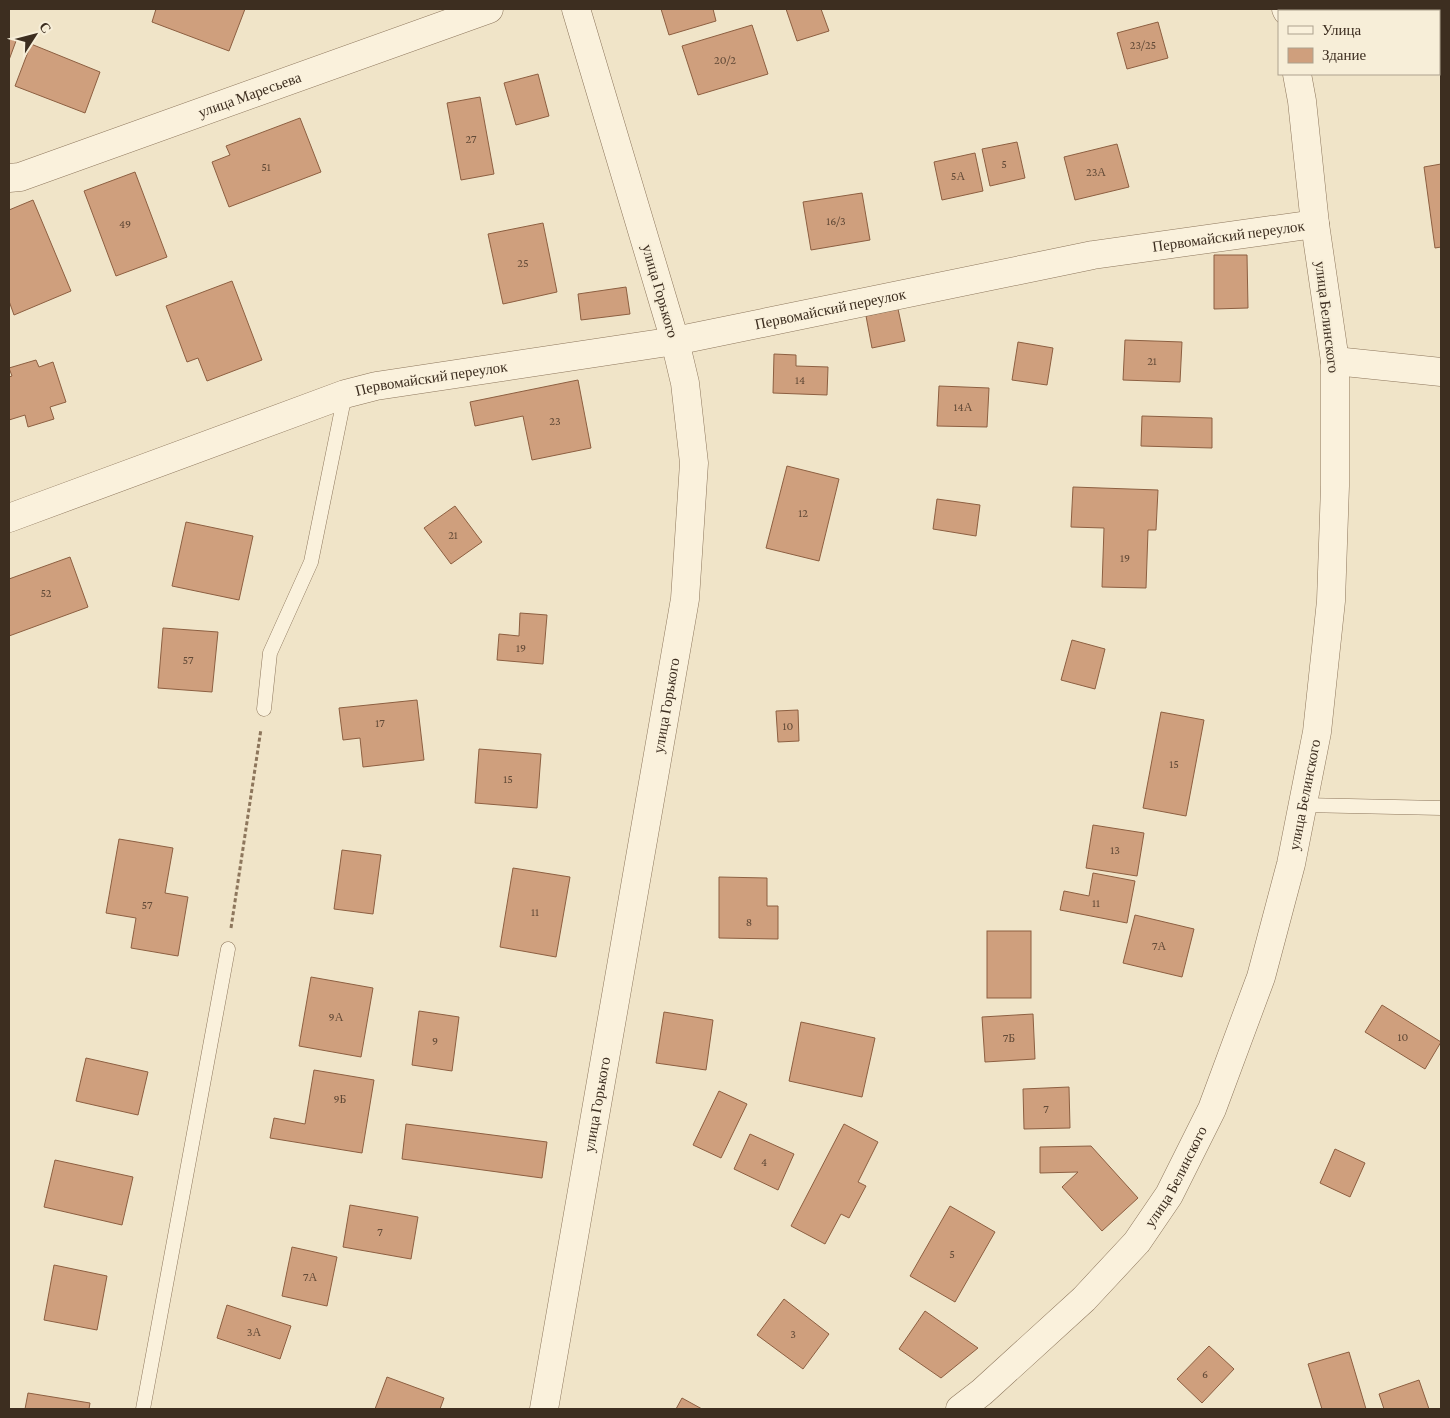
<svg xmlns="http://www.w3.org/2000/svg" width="1450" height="1418" font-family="'Crimson Pro',serif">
  <rect width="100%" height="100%" fill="#f0e4c8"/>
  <g fill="#cf9f7d" stroke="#8d5f41">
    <polygon points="156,9 245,9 229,51 152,22"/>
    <polygon points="661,9 713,9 716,21 669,35"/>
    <polygon points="786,9 821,9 829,31 797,41"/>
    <polygon points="1403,9 1441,9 1440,20 1439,11 1402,11"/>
    <polygon points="1158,22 1168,58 1127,69 1117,33"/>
    <polygon points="752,25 768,74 698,95 682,46"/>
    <polygon points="9,38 16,41 9,60"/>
    <polygon points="31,44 100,72 85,113 15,86"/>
    <polygon points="538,74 549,116 516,125 504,83"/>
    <polygon points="480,97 494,174 461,180 447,103"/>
    <polygon points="300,118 321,172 229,207 212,162 230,155 226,146"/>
    <polygon points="1017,142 1025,178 990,186 982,149"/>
    <polygon points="1117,144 1129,187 1075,200 1064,157"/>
    <polygon points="975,153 983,191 942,200 934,162"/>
    <polygon points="1441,164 1441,247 1435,248 1424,167"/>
    <polygon points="135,172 167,257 116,276 84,191"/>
    <polygon points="862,193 870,240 811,250 803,202"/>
    <polygon points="33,200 71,291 14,315 9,301 9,210"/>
    <polygon points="543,223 557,292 503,304 488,234"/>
    <polygon points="1214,255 1247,255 1248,308 1214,309"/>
    <polygon points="232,281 262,360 207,381 198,358 187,362 166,306"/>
    <polygon points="626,287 630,314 581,320 578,294"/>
    <polygon points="898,309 905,341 872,348 866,316"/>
    <polygon points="1125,340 1182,342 1180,382 1123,380"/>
    <polygon points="1018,342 1053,348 1047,385 1012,380"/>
    <polygon points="774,354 796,355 796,366 828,367 827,395 773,393"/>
    <polygon points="36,360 39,367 53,362 66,402 50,407 54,419 28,427 25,415 9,420 9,377 12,376 9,368"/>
    <polygon points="578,380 591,448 532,460 523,416 475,426 470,402"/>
    <polygon points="939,386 989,388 987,427 937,426"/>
    <polygon points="1142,416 1212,418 1212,448 1141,446"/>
    <polygon points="787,466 839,479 819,561 766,548"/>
    <polygon points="1073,487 1158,490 1156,530 1148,530 1146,588 1102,587 1104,528 1071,527"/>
    <polygon points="937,499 980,505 976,536 933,529"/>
    <polygon points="455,506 482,542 451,564 424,528"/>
    <polygon points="186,522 253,536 239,600 172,586"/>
    <polygon points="70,557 88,607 9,636 9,579"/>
    <polygon points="520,613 547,615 543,664 497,660 499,634 519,636"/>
    <polygon points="163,628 218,632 212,692 158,688"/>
    <polygon points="1072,640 1105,649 1095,689 1061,680"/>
    <polygon points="417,700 424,760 363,767 360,738 343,740 339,708"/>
    <polygon points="798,710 799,741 778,742 776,711"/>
    <polygon points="1161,712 1204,720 1186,816 1143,808"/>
    <polygon points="479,749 541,754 537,808 475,803"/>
    <polygon points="1093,825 1144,833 1137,876 1086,868"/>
    <polygon points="119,839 173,848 165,893 188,897 178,956 131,948 136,918 106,913"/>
    <polygon points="342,850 381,855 373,914 334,909"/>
    <polygon points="513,868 570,877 556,957 500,947"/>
    <polygon points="1093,873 1135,881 1127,923 1060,910 1064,891 1089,896"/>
    <polygon points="719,877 767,878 767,906 778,906 778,939 719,938"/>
    <polygon points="1135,915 1194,929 1182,977 1123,963"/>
    <rect x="987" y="931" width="44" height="67"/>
    <polygon points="311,977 373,988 361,1057 299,1046"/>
    <polygon points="1382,1005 1441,1042 1425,1069 1365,1032"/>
    <polygon points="419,1011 459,1017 452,1071 412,1065"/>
    <polygon points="664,1012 713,1020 706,1070 656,1063"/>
    <polygon points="1033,1014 1035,1059 985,1062 982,1017"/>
    <polygon points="801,1022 875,1038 862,1097 789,1081"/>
    <polygon points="86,1058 148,1072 138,1115 76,1101"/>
    <polygon points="314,1070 374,1080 362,1153 270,1138 274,1118 305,1124"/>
    <polygon points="1069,1087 1070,1128 1024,1129 1023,1089"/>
    <polygon points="719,1091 747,1104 721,1158 693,1145"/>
    <polygon points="406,1124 547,1142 542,1178 402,1159"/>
    <polygon points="844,1124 878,1142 858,1182 866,1186 849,1218 841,1214 825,1244 791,1226"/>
    <polygon points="750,1134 794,1154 778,1190 734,1169"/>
    <polygon points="1091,1146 1138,1198 1102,1231 1062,1187 1078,1172 1040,1173 1040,1147"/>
    <polygon points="1335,1149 1365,1163 1350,1197 1320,1183"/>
    <polygon points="55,1160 133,1177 122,1225 44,1207"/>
    <polygon points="350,1205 418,1217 411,1259 343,1247"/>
    <polygon points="950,1206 995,1232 955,1302 910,1276"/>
    <polygon points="292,1247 337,1257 327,1306 282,1296"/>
    <polygon points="54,1265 107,1276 97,1330 44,1320"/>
    <polygon points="784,1299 829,1334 803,1369 757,1335"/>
    <polygon points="227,1305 291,1326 280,1359 217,1338"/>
    <polygon points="925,1311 978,1348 941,1378 899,1349"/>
    <polygon points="1209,1346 1234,1369 1202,1403 1177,1379"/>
    <polygon points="1349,1352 1366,1409 1322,1409 1308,1364"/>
    <polygon points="387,1377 444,1398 440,1409 375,1409"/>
    <polygon points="1419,1380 1429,1409 1384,1409 1379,1394"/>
    <polygon points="28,1393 90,1403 89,1409 25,1409"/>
    <polygon points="682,1398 702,1409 676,1409"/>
  </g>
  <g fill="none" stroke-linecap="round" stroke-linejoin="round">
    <g stroke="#8d765c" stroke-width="15">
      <g id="service">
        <polyline points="264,709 270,653 311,562 345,394"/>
        <polyline points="1303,805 1441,808"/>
        <polyline points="143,1409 228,949"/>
      </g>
    </g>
    <g stroke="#8d765c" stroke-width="29">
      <g id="minor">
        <polyline points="1286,9 1287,11"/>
        <path id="s1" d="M9,178L20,177L489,9"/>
        <polyline points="1335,361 1441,372"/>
        <path id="s2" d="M9,518L345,394L376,386L675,341L1093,255L1315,224"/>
        <path id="s3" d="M544,1409L685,599L694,463L685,383L675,341L576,9"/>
        <path id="s4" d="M960,1409L982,1392L1084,1299L1137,1242L1169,1195L1212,1109L1261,977L1291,864L1317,732L1331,601L1335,486V361L1315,224L1302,101L1297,74"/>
      </g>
    </g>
    <polyline stroke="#8d765c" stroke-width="3" stroke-dasharray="4 2.5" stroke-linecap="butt" points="231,928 261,729"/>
    <use href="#service" stroke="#faf1dc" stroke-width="14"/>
    <use href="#minor" stroke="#faf1dc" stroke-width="28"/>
  </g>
  <g text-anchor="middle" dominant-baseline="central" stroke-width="4" stroke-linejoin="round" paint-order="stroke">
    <g font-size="12" fill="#624a37">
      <text x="1143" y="45">23/25</text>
      <text x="725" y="60">20/2</text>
      <text x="471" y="139">27</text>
      <text x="1004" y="164">5</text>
      <text x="266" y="167">51</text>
      <text x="1096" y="172">23А</text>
      <text x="958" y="176">5А</text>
      <text x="836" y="221">16/3</text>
      <text x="125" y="224">49</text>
      <text x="523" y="263">25</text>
      <text x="1152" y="361">21</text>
      <text x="800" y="380">14</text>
      <text x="963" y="407">14А</text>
      <text x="555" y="421">23</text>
      <text x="803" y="513">12</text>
      <text x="453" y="535">21</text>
      <text x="1125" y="558">19</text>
      <text x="46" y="593">52</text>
      <text x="521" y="648">19</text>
      <text x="188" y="660">57</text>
      <text x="380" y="723">17</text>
      <text x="788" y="726">10</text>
      <text x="1174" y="764">15</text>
      <text x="508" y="779">15</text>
      <text x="1115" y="850">13</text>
      <text x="1096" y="903">11</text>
      <text x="147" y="905">57</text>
      <text x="535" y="912">11</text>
      <text x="749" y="922">8</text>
      <text x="1159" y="946">7А</text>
      <text x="336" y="1017">9А</text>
      <text x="1403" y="1037">10</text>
      <text x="1009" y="1038">7Б</text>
      <text x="435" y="1041">9</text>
      <text x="340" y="1099">9Б</text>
      <text x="1046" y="1109">7</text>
      <text x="764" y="1162">4</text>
      <text x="380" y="1232">7</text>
      <text x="952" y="1254">5</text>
      <text x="310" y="1277">7А</text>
      <text x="254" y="1332">3А</text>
      <text x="793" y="1334">3</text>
      <text x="1205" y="1374">6</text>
    </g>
    <g font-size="15" fill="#3d2e20" stroke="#f7eed8">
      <text stroke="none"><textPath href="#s1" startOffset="255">улица Маресьева</textPath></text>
      <text stroke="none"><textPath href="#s2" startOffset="1256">Первомайский переулок</textPath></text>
      <text transform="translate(660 291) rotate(74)">улица Горького</text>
      <text stroke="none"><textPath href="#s2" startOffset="851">Первомайский переулок</textPath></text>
      <text transform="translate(1327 317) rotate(83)">улица Белинского</text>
      <text stroke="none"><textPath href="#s2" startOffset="446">Первомайский переулок</textPath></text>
      <text stroke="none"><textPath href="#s3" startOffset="714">улица Горького</textPath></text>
      <text stroke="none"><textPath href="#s4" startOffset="725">улица Белинского</textPath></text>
      <text stroke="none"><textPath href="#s3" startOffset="309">улица Горького</textPath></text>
      <text stroke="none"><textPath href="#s4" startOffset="320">улица Белинского</textPath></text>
    </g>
  </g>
  <rect width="1450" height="1418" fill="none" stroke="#3d2e20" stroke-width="20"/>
  <rect x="1278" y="10" width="162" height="65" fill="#f7eed8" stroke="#ada18e"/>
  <rect x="1288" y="26" width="25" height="8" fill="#faf1dc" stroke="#ada18e"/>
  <text x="1322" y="35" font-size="15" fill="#3d2e20">Улица</text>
  <rect x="1288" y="48" width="25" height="15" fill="#cf9f7d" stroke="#ada18e"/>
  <text x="1322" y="60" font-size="15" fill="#3d2e20">Здание</text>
  <g transform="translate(35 35) rotate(54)" stroke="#f7eed8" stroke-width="4" paint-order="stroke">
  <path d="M0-4L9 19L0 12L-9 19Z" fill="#3d2e20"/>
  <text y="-8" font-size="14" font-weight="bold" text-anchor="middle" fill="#3d2e20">С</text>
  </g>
</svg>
